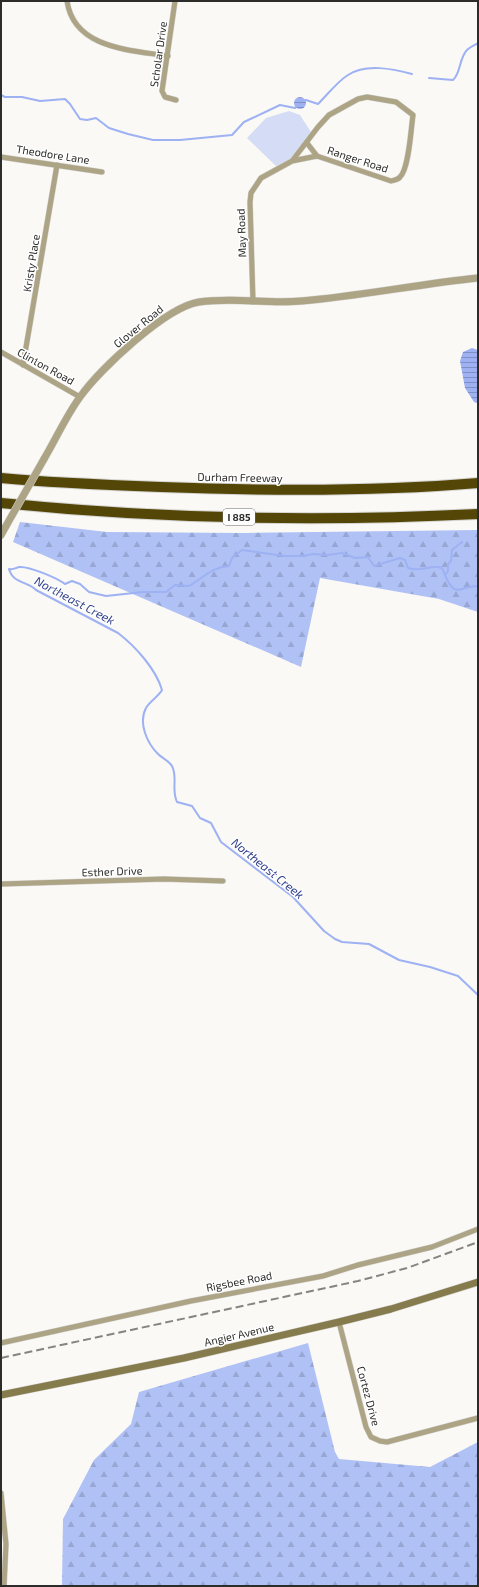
<svg xmlns="http://www.w3.org/2000/svg" width="479" height="1587" font-family="'Exo 2',sans-serif">
  <defs>
    <pattern id="forest-firs" width="22" height="20" patternUnits="userSpaceOnUse"><rect width="22" height="20" fill="#b0c1f6"/><path d="M5 1l3.5 6h-7zM16 11l3.5 6h-7z" fill="#98a6d3"/></pattern>
    <pattern id="water-rules" width="6" height="5" patternUnits="userSpaceOnUse"><rect width="6" height="5" fill="#9db1f3"/><path d="M0 2.5h6" fill="none" stroke="#8090c5"/></pattern>
  </defs>
  <rect width="100%" height="100%" fill="#faf9f6"/>
  <polygon fill="#d4ddf5" points="289,111 300,115 311,132 289,160 276,166 247,138 266,118"/>
  <g fill="url(#forest-firs)">
    <polygon points="20,522 107,532 244,533 478,530 478,612 439,599 320,578 301,667 13,542"/>
    <polygon points="308,1343 335,1452 339,1459 430,1467 478,1442 478,1586 62,1586 63,1519 94,1460 131,1424 139,1392"/>
  </g>
  <g fill="url(#water-rules)">
    <circle cx="300" cy="103" r="6"/>
    <polygon points="472,348 478,350 478,403 474,402 465,388 460,361 463,352"/>
  </g>
  <g fill="none" stroke-linecap="round" stroke-linejoin="round">
    <g stroke="#9db1f3" stroke-width="2">
      <path d="M429,78L453,80C461,73 459,58 467,50C470,47 475,45 478,43"/>
      <polyline points="1,95 5,97 22,97 40,101 65,99 70,104 80,119 87,120 96,118 109,128 128,134 153,140 180,140 232,135 244,122 280,105 295,108 297,106"/>
      <path d="M304,101L306,100L318,104C327,95 338,81 348,75C366,63 393,69 412,74"/>
      <polyline points="445,575 448,571 448,564 451,561 452,550 462,542"/>
      <path d="M478,586C471,586 468,587 462,589C450,594 446,576 442,568C430,564 421,573 408,568L405,560L400,558L374,566L368,557L355,558L342,553L328,555L313,554L302,556H285L242,550L232,558L229,566C212,567 203,578 189,586L175,585L166,592H143L106,596L89,592L80,584L72,581L65,584C57,578 29,566 19,567C15,568 14,570 9,569C13,584 28,581 36,590L118,633C135,646 156,669 162,690C158,697 150,701 146,708C138,723 147,743 158,754C162,758 169,761 172,766C178,777 171,790 177,802L192,806L200,818L211,823L221,842L293,897L324,931L335,939L342,942L369,944L399,960L430,967L458,976L478,995"/>
    </g>
    <g stroke="#d5d4d1" stroke-width="6">
      <g id="minor">
        <path d="M67,1C74,49 131,50 168,56"/>
        <polyline points="175,1 162,91 165,97 176,100"/>
        <polyline points="307,143 317,156"/>
        <polyline points="1,157 102,172"/>
        <path d="M253,302L250,202L251,193L261,178L292,161L318,127L329,115L358,99L367,97L396,102L413,115C411,128 409,169 400,177C398,180 394,180 391,181L317,156L292,161"/>
        <polyline points="1,352 80,397"/>
        <polyline points="23,365 57,165"/>
        <polyline points="1,884 164,879 223,881"/>
        <polyline points="339,1322 366,1427 371,1437 380,1441 387,1442 478,1418"/>
        <polyline points="1,1343 191,1301 323,1276 358,1265 432,1247 478,1229"/>
        <polyline points="1,1493 6,1544 4,1586"/>
      </g>
    </g>
    <g stroke="#d5d4d1" stroke-width="8">
      <g id="tertiary">
        <path d="M44,459C56,439 66,416 80,397C100,369 166,307 199,302C233,297 267,304 301,301C360,296 419,284 478,278"/>
        <polyline points="1,535 6,526"/>
      </g>
    </g>
    <g stroke="#d5d4d1" stroke-width="8">
      <polyline id="secondary" points="1,1395 184,1358 339,1322 391,1309 478,1282"/>
    </g>
    <g stroke="#d5d4d1" stroke-width="12">
      <g id="motorway">
        <path d="M1,478C54,483 107,485 161,487C267,491 373,492 478,483"/>
        <path d="M1,503C160,519 319,522 478,514"/>
      </g>
    </g>
    <use href="#minor" stroke="#aca485" stroke-width="5"/>
    <use href="#tertiary" stroke="#aca485" stroke-width="7"/>
    <use href="#secondary" stroke="#867b4d" stroke-width="7"/>
    <use href="#motorway" stroke="#534606" stroke-width="10"/>
    <polyline stroke="#858482" stroke-width="2" stroke-dasharray="8 4" stroke-linecap="butt" points="1,1358 358,1281 407,1268 478,1242"/>
    <g stroke="#d5d4d1" stroke-width="8" stroke-linecap="butt">
      <polyline id="tertiary-bridge" points="6,526 44,459"/>
    </g>
    <use href="#tertiary-bridge" stroke="#aca485" stroke-width="7"/>
  </g>
  <g text-anchor="middle" dominant-baseline="central" stroke-width="3" stroke-linejoin="round" paint-order="stroke">
    <rect fill="#fff" stroke="#6b6b6a" stroke-width="1" x="223" y="509" width="32" height="16" rx="3"/>
    <g font-size="10" font-weight="bold" fill="#2c2c2a">
      <text x="239" y="517">I 885</text>
    </g>
    <g font-size="11" fill="#2c2c2a" stroke="#fff">
      <text transform="translate(158 54) rotate(-82)">Scholar Drive</text>
      <text transform="translate(53 154) rotate(9)">Theodore Lane</text>
      <text transform="translate(358 159) rotate(18)">Ranger Road</text>
      <text transform="translate(241 233) rotate(-92)">May Road</text>
      <text transform="translate(31 263) rotate(-81)">Kristy Place</text>
      <text transform="translate(138 326) rotate(-39)">Glover Road</text>
      <text transform="translate(46 366) rotate(29)">Clinton Road</text>
      <text transform="translate(240 477) rotate(1)">Durham Freeway</text>
      <text transform="translate(112 871) rotate(-2)">Esther Drive</text>
      <text transform="translate(239 1281) rotate(-11)">Rigsbee Road</text>
      <text transform="translate(239 1334) rotate(-13)">Angier Avenue</text>
      <text transform="translate(369 1396) rotate(75)">Cortez Drive</text>
    </g>
    <g font-size="12" font-style="italic" fill="#2f3f8b" stroke="#fff">
      <text transform="translate(75 600) rotate(28)">Northeast Creek</text>
      <text transform="translate(268 868) rotate(39)">Northeast Creek</text>
    </g>
  </g>
  <rect width="479" height="1587" fill="none" stroke="#2c2c2a" stroke-width="4"/>
</svg>
